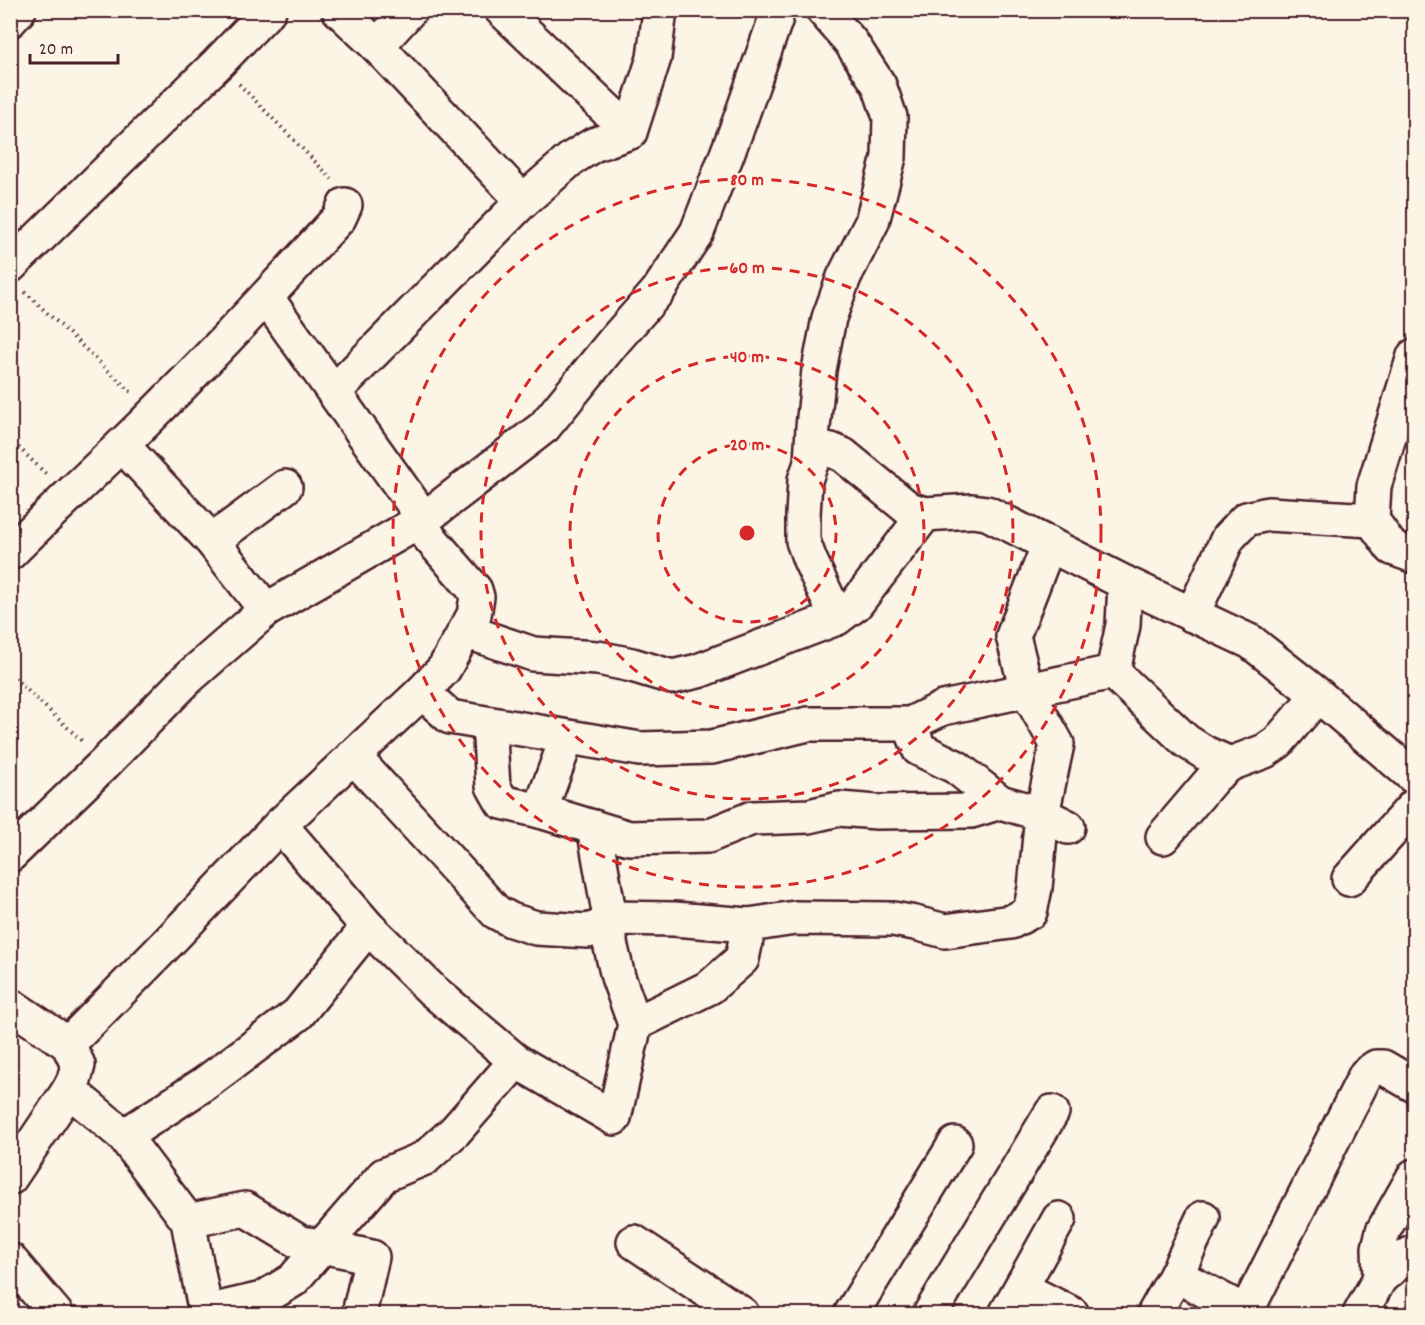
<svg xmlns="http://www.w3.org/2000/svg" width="1425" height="1325" font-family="Dekko,sans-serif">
  <rect width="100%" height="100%" fill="#fcf5e5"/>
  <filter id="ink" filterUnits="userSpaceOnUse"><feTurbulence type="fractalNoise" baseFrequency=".0167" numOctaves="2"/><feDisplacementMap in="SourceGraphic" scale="12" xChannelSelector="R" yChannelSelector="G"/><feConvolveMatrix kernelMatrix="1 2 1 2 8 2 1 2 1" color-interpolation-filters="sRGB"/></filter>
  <g filter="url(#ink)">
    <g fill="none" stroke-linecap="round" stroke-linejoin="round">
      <g stroke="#4a1f2b" stroke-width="38">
        <g id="minor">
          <polyline points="339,10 377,46 523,201"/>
          <polyline points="502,10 630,132"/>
          <polyline points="10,20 19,10"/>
          <polyline points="377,46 410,10"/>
          <polyline points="10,266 218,63 269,10"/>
          <polyline points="266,297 424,519"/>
          <polyline points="1414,356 1374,486 1372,520 1392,548 1414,556"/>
          <polyline points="334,392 523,201 571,159 593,145 630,132 654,58 660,10"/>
          <polyline points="122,445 212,541 266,610"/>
          <polyline points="811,463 813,427 819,370 829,318 844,277 872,222 889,157 890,117 879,85 850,41 823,10"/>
          <polyline points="212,541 285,487"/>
          <path d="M10,553C47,516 84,481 122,445C197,372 268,295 339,218L345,205"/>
          <polyline points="1192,615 1228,538 1246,519 1268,514 1372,520"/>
          <polyline points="837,618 810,560 803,541 803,515 805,480 811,463 816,455 821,451 831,450 843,455 909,509 925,514 972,511 987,513 1125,583 1251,642 1318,695 1414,777"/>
          <polyline points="465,631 533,654 598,658 632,665 672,677 698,671 837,618 856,604 925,514"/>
          <polyline points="1113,672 1186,741 1205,753 1230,764"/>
          <polyline points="422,692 450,717 640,749 712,747 808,724 910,724 943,708 1113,672 1123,625 1125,583"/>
          <polyline points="489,724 493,786 502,802 540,811 629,838 708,836 752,818 809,816 839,809 877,812 971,811 1000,802 1042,814 1068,827"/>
          <polyline points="910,724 919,749 956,767 1000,802"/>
          <polyline points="353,756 496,912 511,920 536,928 588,931 602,926 610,918 674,919 749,925 795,918 893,919 915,923 945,931 1011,922 1030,912 1035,888 1042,814 1057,744 1027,691 1013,636 1049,544"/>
          <polyline points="540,811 567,738"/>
          <polyline points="280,825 368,927 432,990 516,1061 614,1118 635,1024 618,977 610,943 610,918 594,827"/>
          <polyline points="1163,837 1214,777 1230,764 1265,751 1278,742 1318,695"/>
          <polyline points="10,855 105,763 187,679 266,610 424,519 544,427 614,341 658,291 697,232 739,123 776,18 776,10"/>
          <polyline points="1349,879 1414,806"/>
          <polyline points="10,1005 68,1044 78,1065 74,1080 69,1090 10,1178"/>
          <polyline points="635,1024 710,987 742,959 749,925"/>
          <polyline points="68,1044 158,953 280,825 422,692 444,669 474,615 477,597 475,590 417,523"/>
          <polyline points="69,1090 124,1136 188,1221 206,1314"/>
          <polyline points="124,1136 204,1084 298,1014 368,927"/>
          <polyline points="188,1221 245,1209 301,1243 322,1246 372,1257 359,1314"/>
          <polyline points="634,1242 742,1314"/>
          <polyline points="10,1260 56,1314"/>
          <polyline points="1176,1275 1249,1314"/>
          <polyline points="1380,1278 1379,1248 1383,1231 1414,1176"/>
          <polyline points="1021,1288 1072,1314"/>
          <polyline points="206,1312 262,1299 293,1280 384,1175 425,1158 455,1131 516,1061"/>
          <polyline points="851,1314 955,1144"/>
          <polyline points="930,1314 1052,1112"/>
          <polyline points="1006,1314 1059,1219"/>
          <polyline points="1154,1314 1176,1275 1203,1218"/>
          <polyline points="1245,1314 1366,1074 1376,1067 1383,1067 1414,1085"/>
          <polyline points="1360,1314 1380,1278 1403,1259 1414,1252"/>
        </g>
      </g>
      <g stroke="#4a1f2b" stroke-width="4" stroke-dasharray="1.5 4.5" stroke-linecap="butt">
        <polyline points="239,84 332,179"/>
        <polyline points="25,292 131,392"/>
        <polyline points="10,439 46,474"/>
        <polyline points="10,674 82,741"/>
      </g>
      <use href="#minor" stroke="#fcf5e5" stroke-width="33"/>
    </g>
  </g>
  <g fill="none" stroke="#d62828" stroke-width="3" stroke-dasharray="10 8">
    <circle cx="747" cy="533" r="89"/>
    <circle cx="747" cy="533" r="177"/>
    <circle cx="747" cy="533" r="266"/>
    <circle cx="747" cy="533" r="354"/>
  </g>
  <circle cx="747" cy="533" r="9" fill="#d62828" stroke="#fcf5e5" stroke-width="3"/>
  <g font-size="18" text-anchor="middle" font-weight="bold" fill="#d62828" stroke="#fcf5e5" stroke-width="5" stroke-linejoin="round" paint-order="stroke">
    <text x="747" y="185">80 m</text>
    <text x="747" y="273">60 m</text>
    <text x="747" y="362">40 m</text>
    <text x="747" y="450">20 m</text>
  </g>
  <rect width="1425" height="1325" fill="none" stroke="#fcf5e5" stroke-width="36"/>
  <rect x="18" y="18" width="1389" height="1289" fill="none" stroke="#4a1f2b" stroke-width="2" filter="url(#ink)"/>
  <path d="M30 54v9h88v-9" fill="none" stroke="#4a1f2b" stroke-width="3"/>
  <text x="39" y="54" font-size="18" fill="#4a1f2b" stroke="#fcf5e5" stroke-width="4.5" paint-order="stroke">20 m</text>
</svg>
